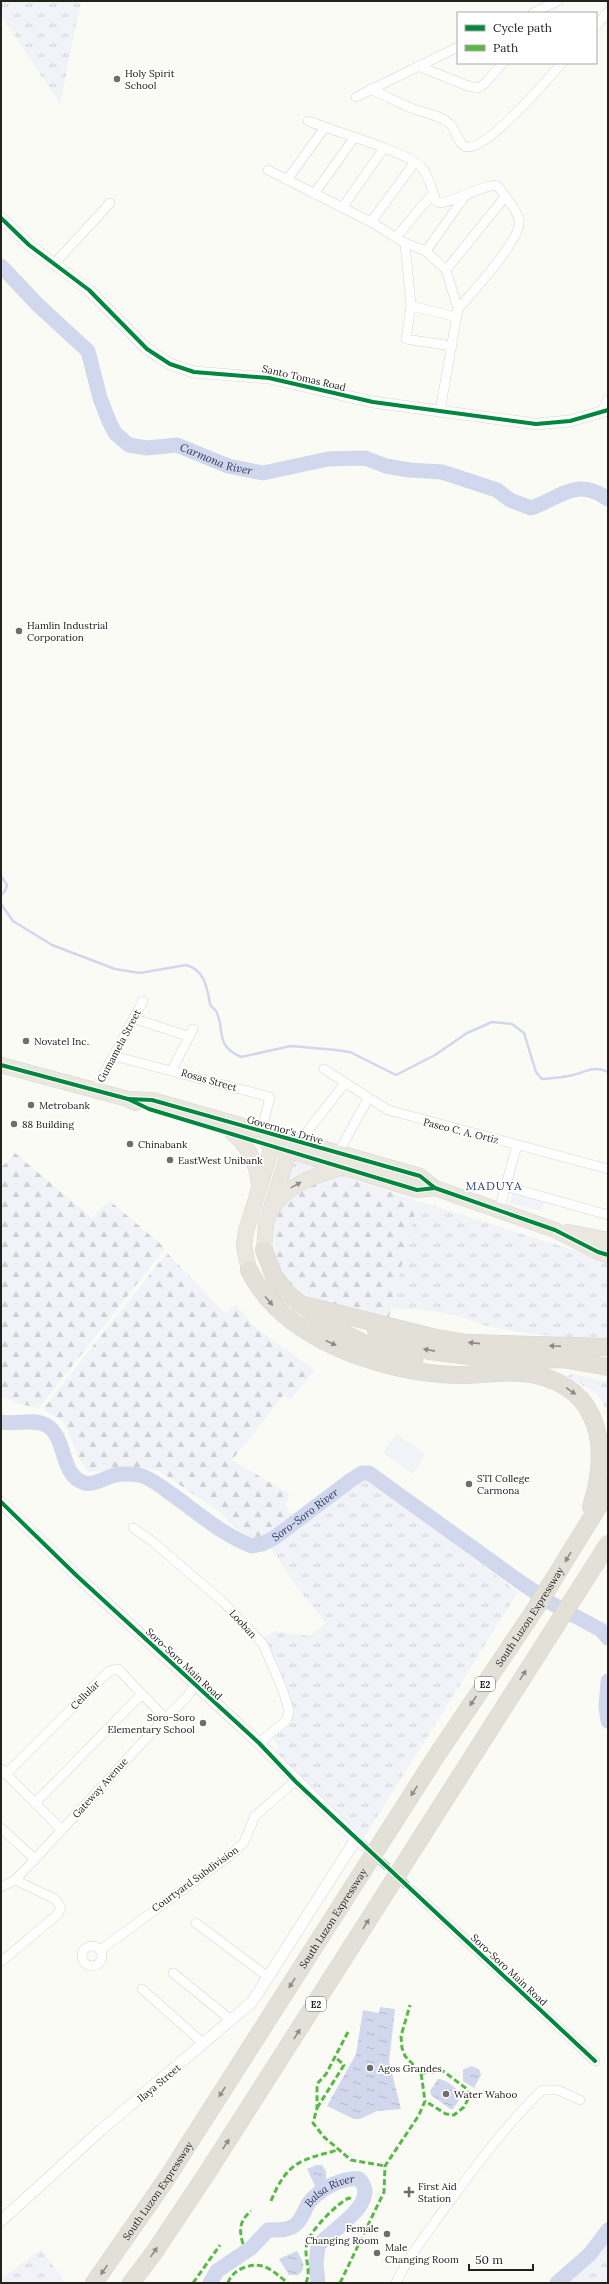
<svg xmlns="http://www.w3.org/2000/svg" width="609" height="2284" font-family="Lora,serif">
  <defs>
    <pattern id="grass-tufts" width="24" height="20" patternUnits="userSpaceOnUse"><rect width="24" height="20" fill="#f1f3f8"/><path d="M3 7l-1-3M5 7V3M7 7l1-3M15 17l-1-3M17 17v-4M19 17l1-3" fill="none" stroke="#ced0d4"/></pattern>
    <pattern id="forest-firs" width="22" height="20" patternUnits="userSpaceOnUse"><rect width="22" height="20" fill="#f1f3f8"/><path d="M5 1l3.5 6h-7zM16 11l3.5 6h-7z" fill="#ced0d4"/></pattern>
    <pattern id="water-ripples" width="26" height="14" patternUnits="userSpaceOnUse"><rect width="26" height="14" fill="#d1d7ec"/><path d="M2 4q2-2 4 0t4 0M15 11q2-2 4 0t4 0" fill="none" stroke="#b3b8ca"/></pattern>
  </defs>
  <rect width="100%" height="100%" fill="#fbfbf6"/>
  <g fill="url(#grass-tufts)">
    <polygon points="1,1 81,1 60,104 1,15"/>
    <polygon points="292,1155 324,1165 298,1174 282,1183"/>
    <path d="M418,1201L608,1261V1339C567,1338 527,1335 487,1326C478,1324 469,1320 461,1317C438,1311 415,1308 391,1309Z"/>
    <polygon points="573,1374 608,1382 608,1411 596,1393 567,1376"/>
    <polygon points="366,1478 518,1592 364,1838 273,1755 280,1747 270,1736 289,1720 263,1638 275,1631 309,1636 326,1623 302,1594 270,1547 355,1484"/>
    <polygon points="608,2230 608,2283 557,2283 590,2254"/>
    <polygon points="41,2249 66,2283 1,2283 1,2279"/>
  </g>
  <g fill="url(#forest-firs)">
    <polygon points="15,1153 92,1218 109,1200 165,1248 39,1408 19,1404 1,1396 1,1168"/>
    <path d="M342,1176L418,1201L389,1317C355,1311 319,1308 292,1284C270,1264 268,1222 286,1199C294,1189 329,1179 342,1176Z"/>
    <polygon points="167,1253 225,1313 236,1305 256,1328 315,1370 290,1400 284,1395 232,1460 290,1494 286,1505 292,1516 266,1536 253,1540 239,1532 220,1512 159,1471 138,1467 89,1472 81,1462 64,1422 43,1409"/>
  </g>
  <g fill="#f1f3f8">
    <polygon points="513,1190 545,1199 541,1211 510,1203"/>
    <polygon points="396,1434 426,1454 413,1474 383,1453"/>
  </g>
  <g fill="url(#water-ripples)">
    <polygon points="380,2007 395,2009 389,2062 401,2109 377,2111 360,2119 354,2119 327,2106 356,2054 363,2010 379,2013"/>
    <polygon points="471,2066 479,2069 481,2075 474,2088 463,2081 463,2070"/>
    <path d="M438,2079C446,2079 458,2089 462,2096L453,2109H450L431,2095L430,2091Z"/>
    <polygon points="316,2165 322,2165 326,2171 326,2181 315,2186 307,2169"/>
    <path d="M297,2251C302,2261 308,2267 298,2275H289L279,2259Z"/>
  </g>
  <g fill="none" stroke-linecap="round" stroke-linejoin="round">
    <g stroke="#d1d7ec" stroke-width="2.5">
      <polyline points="1,876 7,885 5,891 1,895"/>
      <path d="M1,904L13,921L52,945L115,969L140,973L186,965C205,970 207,988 210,1004C211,1007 214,1008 216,1011C226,1029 213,1044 241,1057L291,1046L336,1050L350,1052L396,1075L435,1055L467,1033L492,1022L512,1024L524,1033L536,1072L542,1079C550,1078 559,1078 568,1076C584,1074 592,1064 608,1072"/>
    </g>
    <g stroke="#d1d7ec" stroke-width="15">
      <path id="s1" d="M1,266L38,305L88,351L100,398L109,421L115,433L129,445L147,448L177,445L228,466L263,473L328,459L365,458L386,466L409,470L442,472L497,490L510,500L531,508C562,497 576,477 608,499"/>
      <path id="s2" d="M1,1422C16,1425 32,1418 46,1425C66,1436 60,1470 80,1481C91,1488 103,1478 115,1475C121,1474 132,1474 139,1475C149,1477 162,1487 170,1493C196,1511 222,1535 252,1546L262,1544L274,1538L351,1480L362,1473H369L516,1579L551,1603L601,1630L608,1638"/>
      <polyline points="608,1681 606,1707 608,1721"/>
      <path id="s3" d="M210,2283L217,2271L251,2248L268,2230C276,2230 288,2231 295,2225C302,2220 304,2211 308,2204C318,2190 341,2177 359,2179C382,2203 330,2230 318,2246L316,2263L318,2283"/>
      <polyline points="557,2283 590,2254 608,2230"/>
    </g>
    <polyline stroke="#d0d0cb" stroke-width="9" stroke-dasharray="9 4.5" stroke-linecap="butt" points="371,1852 413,1891"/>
    <g stroke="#d6d5d0" stroke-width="10">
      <g id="minor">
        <polyline points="533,13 558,1"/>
        <polyline points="596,26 608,12"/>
        <polyline points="418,66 468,86 478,88 484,84 503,63"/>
        <path d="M370,89C384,95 397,102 411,108C424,113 440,115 450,124C457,130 458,147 468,147C489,148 547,80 562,63"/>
        <polyline points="356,97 458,47"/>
        <path d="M308,121C330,130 408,152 421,167C429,175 432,191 436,201L440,203C454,202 488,182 498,186C504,196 517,209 519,220C523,238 471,294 458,309"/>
        <polyline points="268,170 371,222 405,243 426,251 446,270 458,309 440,411"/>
        <polyline points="287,180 325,127"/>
        <polyline points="314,194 354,138"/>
        <polyline points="342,208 384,148"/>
        <polyline points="371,222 415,162"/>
        <polyline points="397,236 433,193"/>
        <polyline points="405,243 411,306 406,339 452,346"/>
        <polyline points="426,251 465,196"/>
        <polyline points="54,264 110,203"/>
        <polyline points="446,270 505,197"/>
        <polyline points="411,306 457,317"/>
        <polyline points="602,411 608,399"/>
        <polyline points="135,1019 188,1036"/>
        <polyline points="114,1056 270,1097 261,1132"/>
        <polyline points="324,1069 388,1110 608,1169"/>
        <polyline points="172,1070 193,1029"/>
        <polyline points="95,1090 143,1001"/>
        <polyline points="302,1143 306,1133 345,1083"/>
        <polyline points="338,1153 368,1099"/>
        <polyline points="505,1186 608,1215"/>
        <polyline points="499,1210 517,1145"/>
        <polyline points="133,1528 152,1541 223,1602 263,1644 282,1688 289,1710 287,1720 259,1743"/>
        <polyline points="1,1769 62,1830"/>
        <polyline points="6,1774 109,1671 118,1669 165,1718"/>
        <polyline points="35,1803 142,1694"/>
        <polyline points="1,1828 35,1859"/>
        <polyline points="356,1839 364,1846"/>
        <polyline points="1,1887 15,1880 35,1859 165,1718 186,1698 195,1685"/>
        <polyline points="413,1891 595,2061"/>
        <polyline points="196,1923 268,1977"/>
        <circle cx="92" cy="1956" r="10"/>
        <polyline points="100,1950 232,1854 244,1842 255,1816 295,1781"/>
        <polyline points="1,1962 58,1914 61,1908 55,1899 15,1880"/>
        <polyline points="173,1973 231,2020"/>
        <polyline points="142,1989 204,2044"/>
        <path d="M396,2283C408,2257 428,2232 445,2208C475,2167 505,2126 542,2090H558L580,2100"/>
      </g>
    </g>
    <g stroke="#d6d5d0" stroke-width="12">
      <g id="tertiary">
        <polyline points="1,218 29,245 89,290 147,349 170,364 194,372 269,378 373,402 536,424 570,421 608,410"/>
        <polyline points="1,1502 77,1576 259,1743 356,1839 252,2002 101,2130 1,2221"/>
      </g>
    </g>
    <g stroke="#d6d6d3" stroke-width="16">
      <g id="trunk">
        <polyline points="1,1065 128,1099 136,1103"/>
        <polyline points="128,1099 152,1100 420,1176 435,1188 555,1230 598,1252 608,1255"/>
        <path d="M233,1134C250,1147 257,1164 259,1185"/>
        <polyline points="268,1144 417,1190 435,1188"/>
        <path d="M275,1205C291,1182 318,1175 343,1167"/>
        <polyline points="568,1232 608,1240"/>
        <polyline points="264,1250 266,1224 292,1142"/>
        <polyline points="249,1270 244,1246 246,1231 275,1137"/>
      </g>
    </g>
    <g stroke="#d6d6d3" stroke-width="18">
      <g id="motorway">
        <polyline points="264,1250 274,1276 286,1292 329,1326 374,1348 414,1360"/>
        <path d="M249,1270C283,1340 382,1372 455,1375C481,1376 510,1369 536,1375C603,1390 609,1451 591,1507"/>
        <polyline points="300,1304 432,1337 467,1343 608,1347"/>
        <polyline points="376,1330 397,1342 430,1351 509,1361 562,1359 608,1367"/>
        <polyline points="480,1366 509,1361"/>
        <path id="s4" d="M94,2283L165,2181L435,1758L534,1611L608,1491"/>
        <polyline points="131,2283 153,2254 209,2170 608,1544"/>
      </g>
    </g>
    <use href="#minor" stroke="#fefefe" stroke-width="9"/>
    <use href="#tertiary" stroke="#fefefe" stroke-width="11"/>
    <use href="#trunk" stroke="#e9e7de" stroke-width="15"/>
    <use href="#motorway" stroke="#e3e1d7" stroke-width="17"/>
    <g stroke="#58b947" stroke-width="3" stroke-dasharray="6 3" stroke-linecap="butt">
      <polyline points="348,2032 326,2074 317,2084 317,2108 313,2123 324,2137 351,2160 385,2166"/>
      <polyline points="421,2073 443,2071 467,2089 470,2095 464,2107 454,2115 446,2114 425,2101"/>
      <polyline points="317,2108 344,2065 335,2057"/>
      <path d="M271,2201C287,2162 300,2160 338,2150"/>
      <path d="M243,2244C239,2230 239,2221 251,2211"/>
      <polyline points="193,2283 220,2245"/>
      <path d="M228,2283C230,2276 236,2271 243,2268C264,2260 272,2271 288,2283"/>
      <path d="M306,2283C312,2269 303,2257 307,2243C310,2231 337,2203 349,2198L353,2200"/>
      <polyline points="340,2283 384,2192 385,2166 419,2115 425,2101 421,2073 405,2056 402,2048 401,2036 410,2005"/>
    </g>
    <g stroke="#fff" stroke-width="6">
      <g id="cycleway">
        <polyline points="1,218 29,245 89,290 147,349 170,364 194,372 269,378 373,402 536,424 570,421 608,410"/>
        <polyline points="1,1065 128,1099 149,1109 417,1190 435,1188"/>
        <polyline points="128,1099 152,1100 420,1176 435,1188 555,1230 598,1252 608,1255"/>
        <polyline points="1,1502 77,1576 259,1743 295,1781 595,2061"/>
      </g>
    </g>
    <use href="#cycleway" stroke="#00873e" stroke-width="4"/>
  </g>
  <defs><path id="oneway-solid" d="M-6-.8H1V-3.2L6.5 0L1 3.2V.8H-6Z"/></defs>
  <use fill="#908e87" href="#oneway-solid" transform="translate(296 1185) rotate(-29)"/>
  <g fill="#8d8b83">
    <use href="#oneway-solid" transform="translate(269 1301) rotate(49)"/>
    <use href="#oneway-solid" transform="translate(331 1343) rotate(26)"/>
    <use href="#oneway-solid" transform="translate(474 1343) rotate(-174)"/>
    <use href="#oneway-solid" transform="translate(555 1346) rotate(-177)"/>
    <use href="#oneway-solid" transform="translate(429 1350) rotate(-169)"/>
    <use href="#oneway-solid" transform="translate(571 1391) rotate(34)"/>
    <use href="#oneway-solid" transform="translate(568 1557) rotate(120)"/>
    <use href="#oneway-solid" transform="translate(523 1675) rotate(-58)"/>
    <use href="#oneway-solid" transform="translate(473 1701) rotate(124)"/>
    <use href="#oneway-solid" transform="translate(414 1791) rotate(123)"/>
    <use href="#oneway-solid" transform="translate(366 1924) rotate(-58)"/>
    <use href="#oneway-solid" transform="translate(292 1983) rotate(122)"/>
    <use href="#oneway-solid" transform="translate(297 2034) rotate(-58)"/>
    <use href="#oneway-solid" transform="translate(222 2092) rotate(123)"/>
    <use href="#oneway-solid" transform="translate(226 2144) rotate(-57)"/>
    <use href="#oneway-solid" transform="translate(154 2252) rotate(-55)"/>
    <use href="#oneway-solid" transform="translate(104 2270) rotate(125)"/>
  </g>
  <g fill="#6f6e69" stroke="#fff" stroke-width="1.5">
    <circle cx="117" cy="79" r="4"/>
    <circle cx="19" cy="631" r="4"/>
    <circle cx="26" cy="1041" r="4"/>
    <circle cx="31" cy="1105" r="4"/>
    <circle cx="14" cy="1124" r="4"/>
    <circle cx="130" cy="1144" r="4"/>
    <circle cx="170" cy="1160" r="4"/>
    <circle cx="469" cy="1484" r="4"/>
    <circle cx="203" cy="1723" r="4"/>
    <circle cx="370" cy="2068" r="4"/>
    <circle cx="446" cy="2094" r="4"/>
    <path d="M407 2186h4v4h4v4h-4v4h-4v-4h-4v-4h4z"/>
    <circle cx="387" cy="2234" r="4"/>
    <circle cx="377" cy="2253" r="4"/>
  </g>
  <g text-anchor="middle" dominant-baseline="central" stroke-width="3.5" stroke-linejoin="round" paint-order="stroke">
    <g fill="#fff" stroke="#666461" stroke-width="1">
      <rect x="475" y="1677" width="20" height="14" rx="3"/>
      <rect x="306" y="1997" width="20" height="14" rx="3"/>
    </g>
    <g font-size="9" font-weight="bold" fill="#24221d">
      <text x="485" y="1684">E2</text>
      <text x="316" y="2004">E2</text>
    </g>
    <g font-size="10" fill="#24221d" stroke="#fff" text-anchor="start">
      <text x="125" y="73">Holy Spirit<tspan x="125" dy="12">School</tspan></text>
      <text x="27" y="625">Hamlin Industrial<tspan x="27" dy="12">Corporation</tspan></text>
      <text x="34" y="1041">Novatel Inc.</text>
      <text x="39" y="1105">Metrobank</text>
      <text x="22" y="1124">88 Building</text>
      <text x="138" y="1144">Chinabank</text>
      <text x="178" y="1160">EastWest Unibank</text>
      <text x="477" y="1478">STI College<tspan x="477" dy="12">Carmona</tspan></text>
      <text x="195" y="1717" text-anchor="end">Soro-Soro<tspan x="195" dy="12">Elementary School</tspan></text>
      <text x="378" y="2068">Agos Grandes</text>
      <text x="454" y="2094">Water Wahoo</text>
      <text x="418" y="2186">First Aid<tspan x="418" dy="12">Station</tspan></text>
      <text x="379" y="2228" text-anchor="end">Female<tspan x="379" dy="12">Changing Room</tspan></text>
      <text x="385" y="2247">Male<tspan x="385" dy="12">Changing Room</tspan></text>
    </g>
    <g font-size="10" fill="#24221d" stroke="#fff">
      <text transform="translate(304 378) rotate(13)">Santo Tomas Road</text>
      <text transform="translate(119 1046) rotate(-62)">Gumamela Street</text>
      <text transform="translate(209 1080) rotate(16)">Rosas Street</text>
      <text transform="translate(285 1130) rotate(16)">Governor's Drive</text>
      <text transform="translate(461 1131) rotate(14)">Paseo C. A. Ortiz</text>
      <text stroke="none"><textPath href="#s4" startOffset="796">South Luzon Expressway</textPath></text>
      <text transform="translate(243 1624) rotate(47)">Looban</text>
      <text transform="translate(184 1664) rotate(43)">Soro-Soro Main Road</text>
      <text transform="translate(85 1695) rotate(-45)">Cellular</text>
      <text transform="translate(100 1788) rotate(-48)">Gateway Avenue</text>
      <text transform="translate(195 1879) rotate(-36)">Courtyard Subdivision</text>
      <text stroke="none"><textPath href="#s4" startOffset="436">South Luzon Expressway</textPath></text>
      <text transform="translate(509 1970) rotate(43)">Soro-Soro Main Road</text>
      <text transform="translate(159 2083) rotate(-40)">Ilaya Street</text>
      <text stroke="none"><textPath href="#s4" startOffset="112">South Luzon Expressway</textPath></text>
    </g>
    <g font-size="11" font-style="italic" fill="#2c355f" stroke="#fff">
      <text stroke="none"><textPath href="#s1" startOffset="317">Carmona River</textPath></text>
      <text stroke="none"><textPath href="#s2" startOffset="370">Soro-Soro River</textPath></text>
      <text stroke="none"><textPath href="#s3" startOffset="159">Balsa River</textPath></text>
    </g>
    <g font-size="12" letter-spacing="1" fill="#36427d" stroke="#fff">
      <text x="494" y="1185">MADUYA</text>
    </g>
  </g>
  <rect width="609" height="2284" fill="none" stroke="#24221d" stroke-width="4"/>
  <rect x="457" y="12" width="140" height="52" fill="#ffffff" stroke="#a7a7a5"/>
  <rect x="465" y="25" width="20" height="6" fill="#00873e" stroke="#a7a7a5"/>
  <text x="493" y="32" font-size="12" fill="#24221d">Cycle path</text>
  <rect x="465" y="45" width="20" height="6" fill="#58b947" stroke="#a7a7a5"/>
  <text x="493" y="52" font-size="12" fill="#24221d">Path</text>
  <path d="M469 2264v6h64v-6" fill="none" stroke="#24221d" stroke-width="2"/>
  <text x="475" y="2264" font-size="12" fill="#24221d" stroke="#ffffff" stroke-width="3" paint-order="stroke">50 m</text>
</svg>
